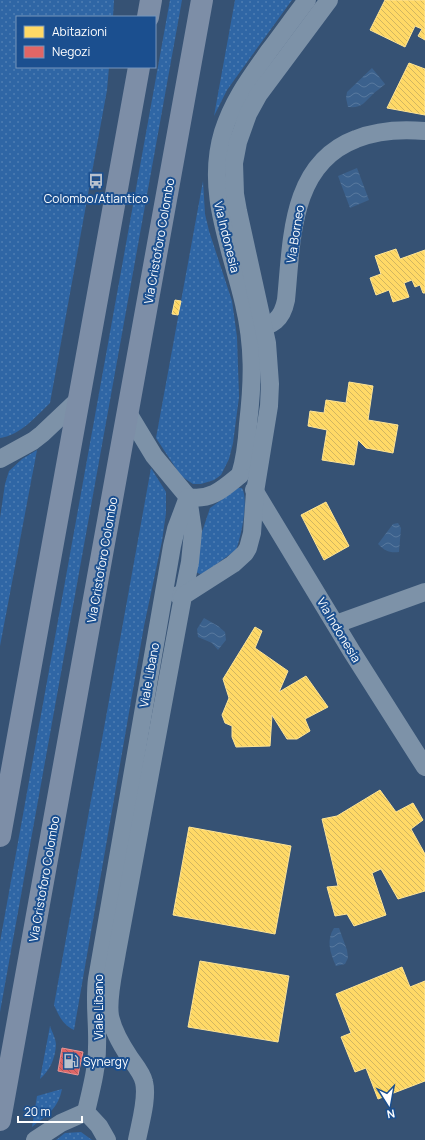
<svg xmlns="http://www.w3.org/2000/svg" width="425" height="1140" font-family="Manrope,sans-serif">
  <defs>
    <pattern id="grass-dots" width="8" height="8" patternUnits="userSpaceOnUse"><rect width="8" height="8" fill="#2f66a5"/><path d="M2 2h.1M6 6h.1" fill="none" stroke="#4e7db2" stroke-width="1.8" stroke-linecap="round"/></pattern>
    <pattern id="water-waves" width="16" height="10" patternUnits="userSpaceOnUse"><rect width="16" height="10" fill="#3b618d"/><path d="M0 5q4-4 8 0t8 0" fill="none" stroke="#58799e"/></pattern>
    <pattern id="homes-back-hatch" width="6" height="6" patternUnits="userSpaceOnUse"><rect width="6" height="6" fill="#ffd966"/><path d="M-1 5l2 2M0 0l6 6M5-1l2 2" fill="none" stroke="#d2b660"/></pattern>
    <pattern id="shops-back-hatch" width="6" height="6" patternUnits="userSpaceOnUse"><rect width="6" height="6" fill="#e06666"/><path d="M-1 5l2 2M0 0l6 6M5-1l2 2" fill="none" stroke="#ac5d5d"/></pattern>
  </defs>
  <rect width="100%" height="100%" fill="#365274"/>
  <g fill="url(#grass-dots)">
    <path d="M0,0H114L113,17H17V67H109L107,90L50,403C35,417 21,435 0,438Z"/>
    <polygon points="170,0 182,0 0,1012 0,942"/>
    <polygon points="235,0 292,0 227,90 214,116"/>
    <polygon points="203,181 205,214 209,231 232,301 237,337 239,397 233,443 229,459 221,475 214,480 201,484 193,484 181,476 156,438"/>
    <polygon points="37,450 0,646 0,518 5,484 9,471 22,459"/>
    <path d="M151,468L166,492V513L162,541L144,626L74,1030C63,1025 59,1016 54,1005Z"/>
    <path d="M238,488H242C249,500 241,537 236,550L204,573L200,574L196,572L202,532L210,508Z"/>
    <path d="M50,1026C52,1032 56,1039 56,1045C55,1059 50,1070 40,1079Z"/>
    <path d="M62,1089C58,1109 47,1115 32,1127L37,1096Z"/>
    <polygon points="81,1132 92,1140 56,1140 65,1133"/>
  </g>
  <g fill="url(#water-waves)">
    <path d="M372,68L385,84C381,88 376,91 373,94C363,104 362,108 348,107L346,98L347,92Z"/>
    <polygon points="357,168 369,200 350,208 338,176"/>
    <path d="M398,523L401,528L399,552C389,553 385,551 378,544L393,524Z"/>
    <polygon points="204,618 218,626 225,632 226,640 218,650 212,643 198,637 197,629"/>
    <path d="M334,928H339L347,950L348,958L345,964L336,966C330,953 326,940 334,928Z"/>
  </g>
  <g fill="url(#homes-back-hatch)" stroke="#ffe494">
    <polygon points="385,0 425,0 425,40 418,36 422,29 415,26 405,47 370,30"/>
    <polygon points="409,63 425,69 425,115 387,108"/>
    <polygon points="396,249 400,259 425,250 425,293 423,293 420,285 415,287 412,280 404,283 409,297 393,302 389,290 376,295 370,278 381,274 375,256"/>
    <polygon points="175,300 181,301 178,315 172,314"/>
    <polygon points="349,382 373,386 368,420 398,425 393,453 366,448 358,440 354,465 322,460 327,430 308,426 310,411 324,413 326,400 346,403"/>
    <polygon points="326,502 349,546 324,560 301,515"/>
    <polygon points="255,627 262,631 255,648 288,671 279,692 306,676 328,707 305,719 310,731 297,739 287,739 272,715 270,746 236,747 232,737 232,726 225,723 222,715 229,698 223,679"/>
    <polygon points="380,790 396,812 413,803 423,820 411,829 425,854 425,891 398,899 381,869 372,873 386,915 354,926 347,914 335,916 327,887 338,886 322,819 337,816"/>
    <polygon points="189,827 291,846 275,934 173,915"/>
    <polygon points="200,961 289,976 278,1042 188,1027"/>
    <polygon points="402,967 410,987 425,981 425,1081 378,1099 366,1068 355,1072 341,1037 351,1033 336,994"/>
  </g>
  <polygon fill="url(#shops-back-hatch)" stroke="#e99494" points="62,1048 83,1052 78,1075 58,1071"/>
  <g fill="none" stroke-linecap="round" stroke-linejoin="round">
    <g stroke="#7d92a8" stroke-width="18">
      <path d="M254,330C273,325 282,320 286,300C292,240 290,164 356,139C378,130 402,129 425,131"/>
      <polyline points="128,413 154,456 188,497 193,531 192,542 190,562 183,596 178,595"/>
      <polyline points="0,459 33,441 42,434 78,400"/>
      <path d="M240,475C245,459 247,441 248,424C253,381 254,347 244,304C231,247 205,191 223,132C233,100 250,78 269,51C282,34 294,17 307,0"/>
      <polyline points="254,490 352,652 425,767"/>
      <polyline points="336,624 425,592"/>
      <polyline points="35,1140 61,1123 86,1112"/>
      <path d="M107,1140L99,1126L86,1112C91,1090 97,1069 97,1047C98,1024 94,1002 97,979L172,546L176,529L188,497C211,501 223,489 240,475"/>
      <path d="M137,1140C140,1124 148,1098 144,1082C142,1073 135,1065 130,1058C122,1046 113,1031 110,1016C107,998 114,971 117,952L183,596L233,564L245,553L248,548L252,533L255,492L269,406L270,384L267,343L238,211L235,194L234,163L238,142L248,114L259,94L329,0"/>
    </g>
    <g stroke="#7d8ea7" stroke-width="22">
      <polyline points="148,17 151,0"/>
      <polyline points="0,836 139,67"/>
      <polyline points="0,1120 202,0"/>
    </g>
  </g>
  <defs>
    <g id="bus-bare" transform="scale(1.2)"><path d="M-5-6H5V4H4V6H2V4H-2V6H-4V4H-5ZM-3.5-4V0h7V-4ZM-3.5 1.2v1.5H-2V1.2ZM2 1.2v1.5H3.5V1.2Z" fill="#b9c2ce" stroke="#1b4f8f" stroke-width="2.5" paint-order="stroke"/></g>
    <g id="fuel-bare" transform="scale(1.2)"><path d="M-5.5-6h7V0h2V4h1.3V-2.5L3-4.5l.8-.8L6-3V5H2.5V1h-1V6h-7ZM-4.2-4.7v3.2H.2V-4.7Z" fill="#b9c2ce" stroke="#1b4f8f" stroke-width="2.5" paint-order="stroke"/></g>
  </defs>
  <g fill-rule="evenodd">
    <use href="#bus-bare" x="96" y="181"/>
    <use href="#fuel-bare" x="71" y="1061"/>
  </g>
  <g text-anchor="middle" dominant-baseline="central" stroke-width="4" stroke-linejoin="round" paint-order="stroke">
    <g font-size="12" fill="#fff" stroke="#1b4f8f">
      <text x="96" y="198">Colombo/Atlantico</text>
      <text x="83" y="1061" text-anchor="start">Synergy</text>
    </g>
    <g font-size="12" fill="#fff" stroke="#1b4f8f">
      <text transform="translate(295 234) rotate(-81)">Via Borneo</text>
      <text transform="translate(227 237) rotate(76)">Via Indonesia</text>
      <text transform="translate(159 241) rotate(-80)">Via Cristoforo Colombo</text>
      <text transform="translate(102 560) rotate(-80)">Via Cristoforo Colombo</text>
      <text transform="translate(339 630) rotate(59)">Via Indonesia</text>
      <text transform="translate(149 675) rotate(-80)">Viale Libano</text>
      <text transform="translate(44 879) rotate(-80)">Via Cristoforo Colombo</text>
      <text transform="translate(98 1007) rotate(-90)">Viale Libano</text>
    </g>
  </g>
  <rect x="16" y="16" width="140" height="52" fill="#1b4f8f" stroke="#7695bc"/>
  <rect x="24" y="26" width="20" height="12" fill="#ffd966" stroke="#7695bc"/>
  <text x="52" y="36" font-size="12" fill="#ffffff">Abitazioni</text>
  <rect x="24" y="46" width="20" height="12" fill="#e06666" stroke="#7695bc"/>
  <text x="52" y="56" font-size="12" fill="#ffffff">Negozi</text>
  <g transform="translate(389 1104) rotate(169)" stroke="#1b4f8f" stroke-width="3" paint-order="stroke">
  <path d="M0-3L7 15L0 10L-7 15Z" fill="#ffffff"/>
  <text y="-6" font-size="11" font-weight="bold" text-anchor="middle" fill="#ffffff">N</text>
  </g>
  <path d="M18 1116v6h64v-6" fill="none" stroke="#ffffff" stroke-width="2"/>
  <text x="24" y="1116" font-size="12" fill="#ffffff" stroke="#1b4f8f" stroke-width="3" paint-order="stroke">20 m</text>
</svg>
